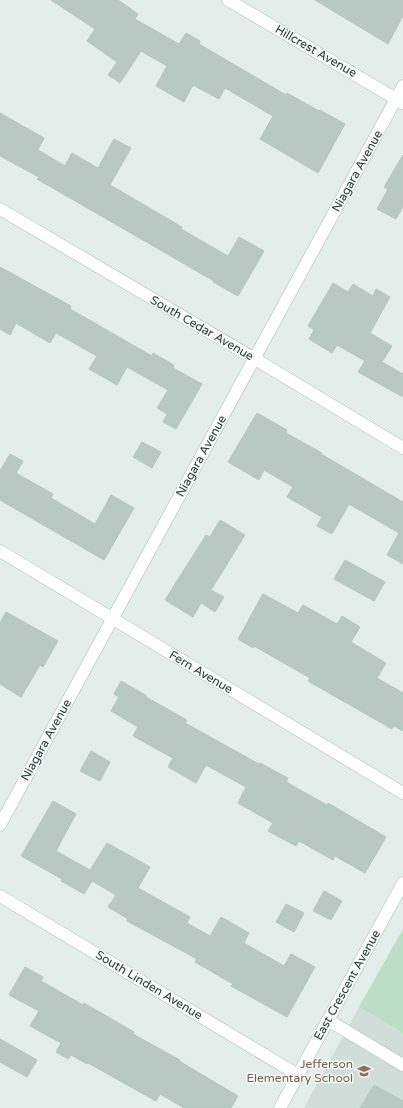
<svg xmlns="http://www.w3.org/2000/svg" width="403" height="1108" font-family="'Varela Round',sans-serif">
  <rect width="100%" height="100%" fill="#e3ede9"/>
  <polygon fill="#d1ddd8" points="359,1007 403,1033 403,1108 304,1108"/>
  <polygon fill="#bcdec7" points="403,929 403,1033 359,1007"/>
  <g fill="#b8c8c2" stroke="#b5c6c0">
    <polygon points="51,0 118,0 138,14 135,19 179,44 186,33 200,41 199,44 286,95 287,93 319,111 320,110 345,124 318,173 260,139 273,116 225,88 219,99 193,85 184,102 156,86 167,66 141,51 120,83 108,75 117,62 87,41 95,29"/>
    <polygon points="315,0 403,0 403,16 388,44"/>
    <polygon points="0,113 44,138 38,150 65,166 72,153 98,168 114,139 131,148 110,185 182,227 181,229 228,256 239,237 264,251 238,296 213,282 214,281 37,179 39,177 0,156"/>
    <polygon points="403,155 403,207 396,219 377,209 388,189 384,187"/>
    <polygon points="0,267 71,306 70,309 152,356 153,353 174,365 173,368 202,384 176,429 163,422 167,414 157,408 168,390 127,367 117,385 89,369 97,356 56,333 50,343 16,323 10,335 0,329"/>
    <polygon points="333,283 348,292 353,284 373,296 376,289 390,297 370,333 392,346 382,362 403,374 403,397 358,372 365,361 337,345 332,353 309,339 314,330 308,326"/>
    <polygon points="257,413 287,430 286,433 322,453 321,454 403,502 403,564 387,555 399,533 349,504 332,534 317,526 322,517 287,497 293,487 264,470 259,480 228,462"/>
    <polygon points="142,442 161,452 152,468 133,457"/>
    <polygon points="10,454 23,461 16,473 53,494 51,498 95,524 111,495 134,508 104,560 0,500 0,471"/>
    <polygon points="220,520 245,535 211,590 224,597 215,612 201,603 193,617 165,600 206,535 210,537"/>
    <polygon points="345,560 385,582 374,601 334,579"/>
    <polygon points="263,594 298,613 303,605 337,624 342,616 360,627 351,642 386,663 377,678 403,693 403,731 394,726 392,729 308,681 310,678 254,646 253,648 238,639"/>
    <polygon points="6,612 58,641 43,667 40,665 21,697 0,684 0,623"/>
    <polygon points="121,681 147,696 146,697 187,720 185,723 259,764 260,763 288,778 286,782 327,805 328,803 386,837 365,873 335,856 333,860 299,841 296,846 268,831 273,823 238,803 246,787 206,765 196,783 168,767 173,758 133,736 138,727 111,711 119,697 114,694"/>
    <polygon points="91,751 110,762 100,781 80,771"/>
    <polygon points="53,801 76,814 56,851 90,870 107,843 150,867 138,888 190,917 187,923 210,936 221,917 249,933 244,943 284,966 291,954 315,967 287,1017 231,986 233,984 195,962 197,959 127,921 128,919 108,907 116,895 92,881 84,894 61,881 62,879 21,856"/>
    <polygon points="324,891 342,901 331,920 313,911"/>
    <polygon points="286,904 304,913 294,932 276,922"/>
    <polygon points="25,967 43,977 41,981 83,1005 84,1003 134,1032 133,1034 180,1060 179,1061 238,1096 231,1108 184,1108 160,1094 156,1101 88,1063 87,1064 71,1055 68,1059 56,1052 61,1043 30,1026 39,1011 9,995"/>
    <polygon points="0,1039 37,1060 27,1077 0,1062"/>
    <polygon points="374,1085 403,1101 403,1108 360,1108"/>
  </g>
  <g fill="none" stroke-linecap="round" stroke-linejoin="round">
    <g stroke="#a6b5b0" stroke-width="13">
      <g id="minor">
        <polyline points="228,0 403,103"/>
        <polyline points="0,209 255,359 403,448"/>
        <polyline points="0,551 403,793"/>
        <polyline points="0,825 403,86"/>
        <polyline points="0,896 298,1075"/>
        <polyline points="328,1020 403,1065"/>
        <polyline points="280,1108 403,883"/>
      </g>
    </g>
    <use href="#minor" stroke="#fff" stroke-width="12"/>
  </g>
  <defs>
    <g id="school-bare" transform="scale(1.08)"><path d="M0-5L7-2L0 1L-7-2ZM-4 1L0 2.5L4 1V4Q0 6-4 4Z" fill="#8d6e63" stroke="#f4f9f7" stroke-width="2.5" paint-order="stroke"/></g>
  </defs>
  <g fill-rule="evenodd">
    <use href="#school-bare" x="364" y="1071"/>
  </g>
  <g text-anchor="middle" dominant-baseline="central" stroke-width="3" stroke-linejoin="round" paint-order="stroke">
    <g font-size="12" fill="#233e38" stroke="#f4f9f7">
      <text transform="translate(316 51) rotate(30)">Hillcrest Avenue</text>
      <text transform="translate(357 171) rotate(-61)">Niagara Avenue</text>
      <text transform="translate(202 328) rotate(30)">South Cedar Avenue</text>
      <text transform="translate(201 456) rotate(-61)">Niagara Avenue</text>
      <text transform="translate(201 672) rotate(31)">Fern Avenue</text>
      <text transform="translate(46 740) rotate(-61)">Niagara Avenue</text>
      <text transform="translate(149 985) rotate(31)">South Linden Avenue</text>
      <text transform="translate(347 985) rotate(-61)">East Crescent Avenue</text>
    </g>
    <g font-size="12" fill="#785e54" stroke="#f4f9f7" text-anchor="end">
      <text x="353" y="1064">Jefferson<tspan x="353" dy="14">Elementary School</tspan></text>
    </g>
  </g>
</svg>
